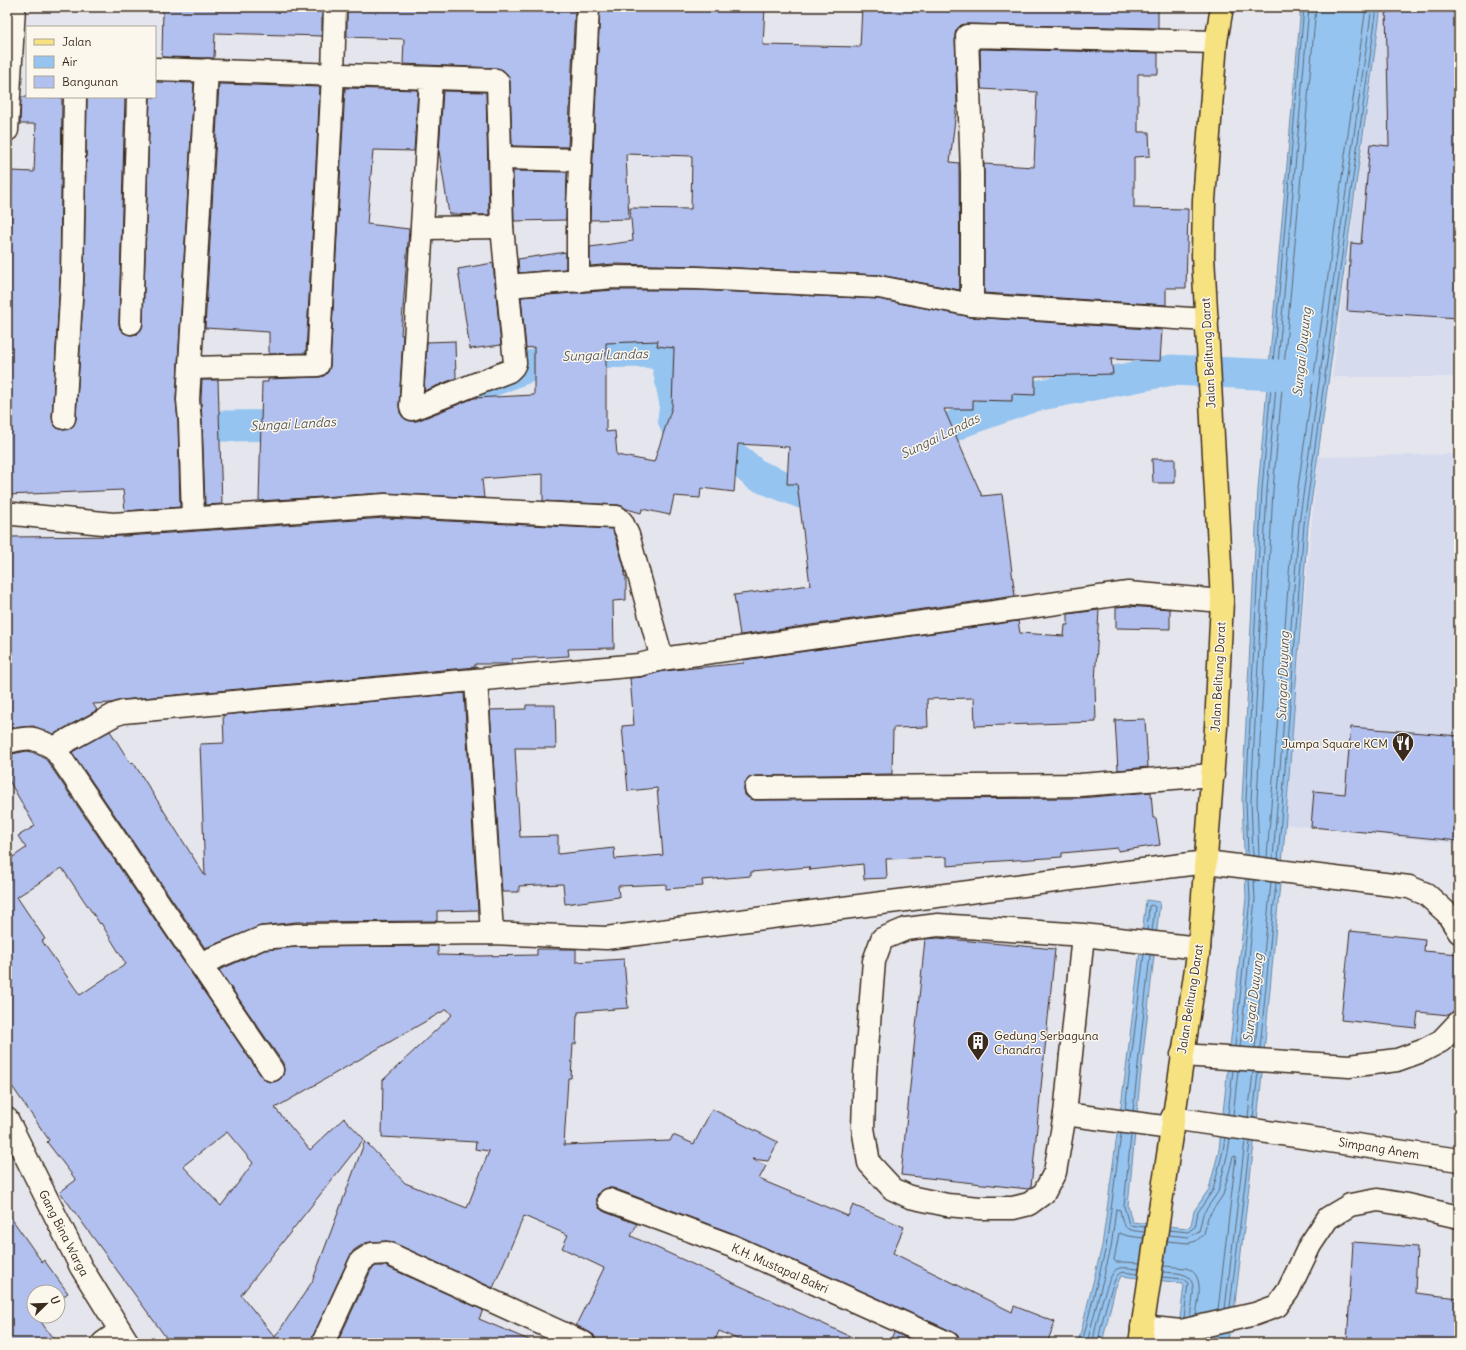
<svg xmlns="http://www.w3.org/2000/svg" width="1466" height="1350" font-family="Delius,sans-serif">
  <rect width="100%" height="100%" fill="#e5e6ed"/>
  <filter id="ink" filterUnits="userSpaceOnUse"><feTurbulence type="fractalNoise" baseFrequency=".025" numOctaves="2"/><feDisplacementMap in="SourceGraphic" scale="8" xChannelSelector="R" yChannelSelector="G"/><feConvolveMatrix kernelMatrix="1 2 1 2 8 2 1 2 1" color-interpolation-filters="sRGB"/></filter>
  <g filter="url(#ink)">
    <g fill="#d6dbee">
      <polygon points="1381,7 1459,7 1459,377 1332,377"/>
      <polygon points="1459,454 1459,844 1283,824 1318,457"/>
    </g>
    <polygon fill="#95c4f0" stroke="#71869c" points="1301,7 1381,7 1308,525 1284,842 1260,1094 1234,1311 1226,1343 1177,1343 1184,1285 1182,1283 1121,1276 1115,1289 1102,1343 1078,1343 1102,1246 1127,1061 1146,900 1160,902 1140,1081 1128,1206 1132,1222 1187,1228 1191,1225 1194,1211 1209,1189 1219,1150 1246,898 1242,800 1258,489"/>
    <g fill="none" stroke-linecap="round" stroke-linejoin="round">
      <g stroke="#5f6872" stroke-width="1">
        <polyline points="1248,855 1246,800 1262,489 1304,7"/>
        <polyline points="1253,856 1251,800 1267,490 1309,7"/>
        <polyline points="1259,856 1257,800 1273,490 1316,7"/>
        <polyline points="1267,857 1293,523 1366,7"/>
        <polyline points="1273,858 1299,524 1372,7"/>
        <polyline points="1278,859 1304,524 1377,7"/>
        <polyline points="1147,930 1149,906 1152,905 1155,907 1152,931"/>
        <polyline points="1235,1046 1250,899 1249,879"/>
        <polyline points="1240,1047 1255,899 1254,880"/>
        <polyline points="1255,1048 1271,882"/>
        <polyline points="1260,1048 1276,883"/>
        <polyline points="1125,1110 1144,954"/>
        <polyline points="1133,1111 1150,955"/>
        <polyline points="1228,1114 1233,1070"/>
        <polyline points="1233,1115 1238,1071"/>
        <polyline points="1248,1117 1253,1072"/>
        <polyline points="1253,1118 1258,1072"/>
        <polyline points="1131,1135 1124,1206 1129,1225 1145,1227"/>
        <polyline points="1169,1230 1188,1232 1195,1227 1198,1212 1213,1190 1223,1151 1225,1138"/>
        <polyline points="1168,1235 1189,1237 1199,1231 1203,1214 1218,1192 1228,1152 1230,1139"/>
        <polyline points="1167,1241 1189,1243 1196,1241 1204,1234 1208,1217 1223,1195 1233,1157 1236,1156 1218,1310"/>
        <polyline points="1140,1263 1122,1262 1116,1262 1114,1260 1119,1233 1128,1236 1144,1238"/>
        <path d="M1164,1266C1171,1267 1179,1267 1186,1268C1206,1274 1198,1301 1196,1315"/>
        <path d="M1163,1272C1170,1273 1179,1272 1185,1275C1199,1280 1191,1306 1190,1317"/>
        <polyline points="1162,1277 1183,1279 1188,1283 1184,1318"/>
        <polyline points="1230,1307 1250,1142"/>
        <polyline points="1225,1309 1245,1141"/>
        <polyline points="1082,1343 1106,1247 1121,1134"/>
        <path d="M1087,1343L1111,1248L1116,1209L1120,1210C1124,1229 1124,1230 1144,1232"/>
        <path d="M1093,1343C1094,1331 1107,1273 1117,1269C1123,1266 1133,1269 1139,1269"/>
        <path d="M1098,1343C1099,1333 1112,1276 1120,1273C1124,1271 1133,1274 1138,1274"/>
      </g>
      <g stroke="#95c4f0" stroke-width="31">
        <polyline points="485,384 563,353 650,352 666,358 675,404 673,419 676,427 686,428 697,431 741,462 756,475 809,496 839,495"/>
        <polyline points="135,429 158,427 304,425"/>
        <polyline points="913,446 962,422 1035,396 1172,370 1299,376"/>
      </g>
    </g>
    <g fill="#b2c0f0" stroke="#3b2a1e" fill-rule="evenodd">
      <polygon points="163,7 322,7 322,36 215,33 214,58 162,57"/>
      <polygon points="347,7 575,7 568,147 512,146 510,82 507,74 504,71 496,68 403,64 404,39 347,37"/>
      <polygon points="600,7 765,7 763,45 860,47 862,7 1158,7 1158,28 967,24 961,25 956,30 955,36 957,102 950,162 959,163 960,290 880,275 698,266 614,264 590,266 590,247 633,241 630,208 691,209 692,156 626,154 629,219 590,220"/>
      <polygon points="1428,7 1459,7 1459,318 1347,311 1351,243 1361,244 1370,144 1389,146 1386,8"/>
      <polygon points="980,49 1158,53 1158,74 1138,74 1138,132 1149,132 1150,156 1134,157 1134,208 1188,209 1186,288 1166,288 1166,305 984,293 984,164 1034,167 1037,92 981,89"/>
      <polygon points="155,82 194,83 176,399 178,422 180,507 125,511 123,490 7,495 7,282 8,255 10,256 12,171 34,172 36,124 20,124 21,97 62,97 60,281 52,417 53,423 57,428 64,430 69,429 74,425 76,419 84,281 87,97 125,97 119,323 120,329 124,333 131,335 137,334 141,330 143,323 150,97 155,97"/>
      <polygon points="219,84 320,87 306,353 269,354 269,332 205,328"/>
      <path d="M345,88L418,90L414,151L373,150L367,224L409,229L401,335H403L399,405L400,413L404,418L410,421H417L474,398L534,395V347L526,348L521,297L614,290H697L878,299L971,317L1162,330L1160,361L1111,359L1113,374L1035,376V395L1012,394V401L973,400V409H944L982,496L1002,494L1015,596L740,635L734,595L810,585L797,484H787L789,447L738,444L734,492L701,488L700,498L674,496L670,515L642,509L641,513L627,509L618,505L543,501V474L482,479L484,498L384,493L259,501L262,382H268V379L319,377L324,376L328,372L330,366ZM658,341L657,346L674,348L672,407L654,462L617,455L615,431L606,432V343Z"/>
      <polygon points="443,91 486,92 489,215 449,214 439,151"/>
      <polygon points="513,171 567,172 566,220 514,221"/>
      <polygon points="566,252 566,269 519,273 518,259"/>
      <polygon points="493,263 501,345 470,349 458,269"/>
      <polygon points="455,341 456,378 424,391 427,342"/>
      <polygon points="202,380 218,380 222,504 205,505 202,421 201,400"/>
      <polygon points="1152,459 1175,459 1175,483 1153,483"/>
      <polygon points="385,518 612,529 616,539 625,570 624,576 626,576 626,600 613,601 614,648 568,649 569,656 512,659 512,664 475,664 475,667 122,700 111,703 93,704 97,710 54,734 33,726 11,728 7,655 7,537 126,536"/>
      <polygon points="1128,606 1170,609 1170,629 1116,628 1116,607"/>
      <polygon points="1099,610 1095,683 1096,722 975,726 974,698 927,699 928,727 893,728 892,774 756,776 750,777 745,782 744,788 745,795 750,799 756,800 1080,798 1151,792 1153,818 1156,818 1160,845 1118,851 1118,848 1062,853 1062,857 986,862 986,863 947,866 947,857 886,859 887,878 864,879 863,864 810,870 809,867 751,872 751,876 702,880 703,886 666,889 666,884 618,886 619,897 565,904 563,884 519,886 519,892 502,892 490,710 526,709 526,705 555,705 556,748 515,748 520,837 558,836 558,854 614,848 615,859 663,855 657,788 628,791 622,726 634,725 630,678 642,677 664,671 744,663 743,660 1018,621 1020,633 1064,636 1065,625 1068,625 1068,614"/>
      <polygon points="464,693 478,910 437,911 437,921 296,922 261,926 205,948 72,752 110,731 131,764 133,762 205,876 200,744 224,743 223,715"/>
      <polygon points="1145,719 1148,767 1118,770 1115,720"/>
      <polygon points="1351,727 1459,736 1459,841 1311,827 1314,791 1345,794"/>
      <path d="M27,751L32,752L45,758L262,1077L266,1081L273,1082L279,1080L283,1075L284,1069L283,1063L219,970L265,950L297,947L438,946V955L478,956L537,955V949H576V962L624,959L628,1008L578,1012V1015H577L576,1044H573L571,1078H568L564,1145L670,1141L673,1135L694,1144L712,1109L778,1142L768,1161L752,1159L766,1166L759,1179L848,1216L853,1205L904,1227L893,1253L1012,1312L1014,1306L1055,1322L1047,1343H960L958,1336L953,1332L737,1235L613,1188H607L601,1190L597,1195V1202L599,1208L605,1212L637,1224L631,1236L865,1343H746L719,1331L714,1343H596L594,1335L589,1332L576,1325L604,1268L562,1248L568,1235L524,1216L493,1288L392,1242L386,1241L371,1242L365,1243L354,1250L350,1256L312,1338L311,1343H170L60,1192L76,1180L47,1142L49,1140L7,1079V861L26,848L18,836L35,826L7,777V762L13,759L12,754ZM62,868L100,924L101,923L126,964L80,995L42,941L45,939L17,897ZM447,1009L452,1015L383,1080L382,1137L476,1142L475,1149L489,1151L467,1208L405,1183L365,1141L312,1282L275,1337L241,1295L364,1139L344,1118L310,1150L275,1108ZM227,1132L253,1163L221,1206L183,1166Z"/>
      <polygon points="1350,931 1425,939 1424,951 1459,954 1459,1010 1455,1010 1449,1015 1418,1012 1416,1028 1341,1020"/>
      <polygon points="938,938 1055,949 1031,1187 1028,1189 901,1175 925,939"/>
      <polygon points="7,1212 42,1262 44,1260 68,1293 58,1300 58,1292 34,1292 34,1316 37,1316 56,1343 7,1343"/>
      <polygon points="1353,1242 1417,1247 1415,1293 1459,1298 1459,1343 1347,1343"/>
      <polygon points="376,1266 385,1266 483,1310 479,1319 536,1343 337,1343 371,1270"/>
      <polygon points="894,1332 917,1343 889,1343"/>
    </g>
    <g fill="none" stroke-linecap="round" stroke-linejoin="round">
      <g stroke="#3b2a1e" stroke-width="25">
        <g id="minor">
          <polyline points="155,69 496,80 498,82 502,227 515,363 513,367 509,371 412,409 411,406 431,79"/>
          <polyline points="7,130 14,7"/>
          <polyline points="501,158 580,160"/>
          <polyline points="423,228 502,227"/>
          <polyline points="578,281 578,207 588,7"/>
          <polyline points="508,286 614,277 697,278 879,287 972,305 1207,320"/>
          <polyline points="972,305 972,173 967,36 1216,42"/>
          <polyline points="131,323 138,97"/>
          <polyline points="191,368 318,365 333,74 335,7"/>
          <polyline points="64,418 72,281 75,97"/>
          <polyline points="7,514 14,514 113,524 385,505 617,517 622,522 628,535 662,659"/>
          <polyline points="193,518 190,421 188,400 207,70"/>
          <polyline points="476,680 492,933"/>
          <path d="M7,742C31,737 31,736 54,748L114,715L123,712L639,665L662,659L1128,593L1222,601"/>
          <polyline points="54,748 272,1070"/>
          <polyline points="756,788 1080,785 1213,775"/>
          <polyline points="1083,935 1065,1114 1055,1172 1044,1193 1029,1204 1013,1208 980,1208 947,1205 910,1197 893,1189 869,1163 863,1128 865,1073 874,961 882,939 906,929 938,925 1083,935 1199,948"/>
          <polyline points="200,964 262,938 296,935 492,933 606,938 1206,862 1409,887 1426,894 1447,913 1459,932"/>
          <polyline points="1182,1055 1349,1066 1397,1060 1422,1051 1441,1041 1459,1022"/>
          <polyline points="1065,1114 1171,1128"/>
          <polyline points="1172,1118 1459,1160"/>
          <polyline points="7,1119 81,1267 128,1343"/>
          <polyline points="609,1200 732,1246 948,1343"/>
          <polyline points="1142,1327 1181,1331 1255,1314 1277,1306 1288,1291 1310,1245 1328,1218 1350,1205 1378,1200 1402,1204 1459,1217"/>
          <polyline points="103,1343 120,1331"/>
          <polyline points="323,1343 361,1261 372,1254 387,1253 584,1343"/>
        </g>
      </g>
      <g stroke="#3b2a1e" stroke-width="25">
        <polyline id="major" points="1140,1343 1199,948 1216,727 1222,601 1203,256 1204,200 1216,42 1222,7"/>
      </g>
      <use href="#minor" stroke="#fbf7ec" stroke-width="22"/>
      <use href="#major" stroke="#f7e281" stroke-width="22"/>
    </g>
  </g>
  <defs>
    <g id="restaurant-pin" transform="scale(1.15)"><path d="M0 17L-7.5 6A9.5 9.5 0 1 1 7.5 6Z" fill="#3b2a1e" stroke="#fbf7ec"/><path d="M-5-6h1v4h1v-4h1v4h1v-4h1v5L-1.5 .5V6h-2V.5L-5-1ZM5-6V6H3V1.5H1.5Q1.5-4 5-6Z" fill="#fff"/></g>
    <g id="building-pin" transform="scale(1.15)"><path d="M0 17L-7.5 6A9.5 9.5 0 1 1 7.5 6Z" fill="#3b2a1e" stroke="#fbf7ec"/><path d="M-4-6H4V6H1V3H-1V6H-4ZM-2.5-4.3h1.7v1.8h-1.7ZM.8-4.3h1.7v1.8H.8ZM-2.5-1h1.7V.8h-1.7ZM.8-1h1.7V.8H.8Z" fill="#fff"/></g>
  </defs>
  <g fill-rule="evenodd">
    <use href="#restaurant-pin" x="1403" y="743"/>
    <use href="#building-pin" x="978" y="1042"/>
  </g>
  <g text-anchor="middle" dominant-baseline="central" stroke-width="3" stroke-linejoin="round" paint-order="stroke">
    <g font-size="12" fill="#3b2a1e" stroke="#fbf7ec">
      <text transform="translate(1208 353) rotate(-93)">Jalan Belitung Darat</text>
      <text transform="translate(1218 677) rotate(-87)">Jalan Belitung Darat</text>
      <text transform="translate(1190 999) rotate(-81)">Jalan Belitung Darat</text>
      <text transform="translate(1379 1148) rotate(9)">Simpang Anem</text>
      <text transform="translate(64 1233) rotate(63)">Gang Bina Warga</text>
      <text transform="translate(780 1268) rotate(24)">K.H. Mustapal Bakri</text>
    </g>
    <g font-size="12" fill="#3b2a1e" stroke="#fbf7ec" text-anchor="end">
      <text x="1388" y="743">Jumpa Square KCM</text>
      <text x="994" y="1035" text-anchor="start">Gedung Serbaguna<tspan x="994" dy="14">Chandra</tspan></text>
    </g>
    <g font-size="13" font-style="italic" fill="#56585d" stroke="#fbf7ec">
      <text transform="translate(1302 352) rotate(-84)">Sungai Duyung</text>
      <text transform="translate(605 355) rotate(-2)">Sungai Landas</text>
      <text transform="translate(293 424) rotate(-3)">Sungai Landas</text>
      <text transform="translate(940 436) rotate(-26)">Sungai Landas</text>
      <text transform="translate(1283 676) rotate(-88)">Sungai Duyung</text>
      <text transform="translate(1253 998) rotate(-83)">Sungai Duyung</text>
    </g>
  </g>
  <rect width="1466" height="1350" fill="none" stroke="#fbf7ec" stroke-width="24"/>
  <rect x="12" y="12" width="1442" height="1326" fill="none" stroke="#3b2a1e" stroke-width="1.5" filter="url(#ink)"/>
  <rect x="26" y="26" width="130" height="72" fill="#fbf7ec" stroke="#aea59a"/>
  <rect x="34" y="39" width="20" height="6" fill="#f7e281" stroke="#aea59a"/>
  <text x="62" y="46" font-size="12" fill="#3b2a1e">Jalan</text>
  <rect x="34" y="56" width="20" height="12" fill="#95c4f0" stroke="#aea59a"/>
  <text x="62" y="66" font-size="12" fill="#3b2a1e">Air</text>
  <rect x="34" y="76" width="20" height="12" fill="#b2c0f0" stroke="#aea59a"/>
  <text x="62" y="86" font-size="12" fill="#3b2a1e">Bangunan</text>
  <g transform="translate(46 1304) rotate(67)"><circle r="19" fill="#fbf7ec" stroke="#aea59a"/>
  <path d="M0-3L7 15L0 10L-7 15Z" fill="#3b2a1e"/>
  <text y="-6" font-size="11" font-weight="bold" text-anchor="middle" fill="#3b2a1e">U</text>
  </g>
</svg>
